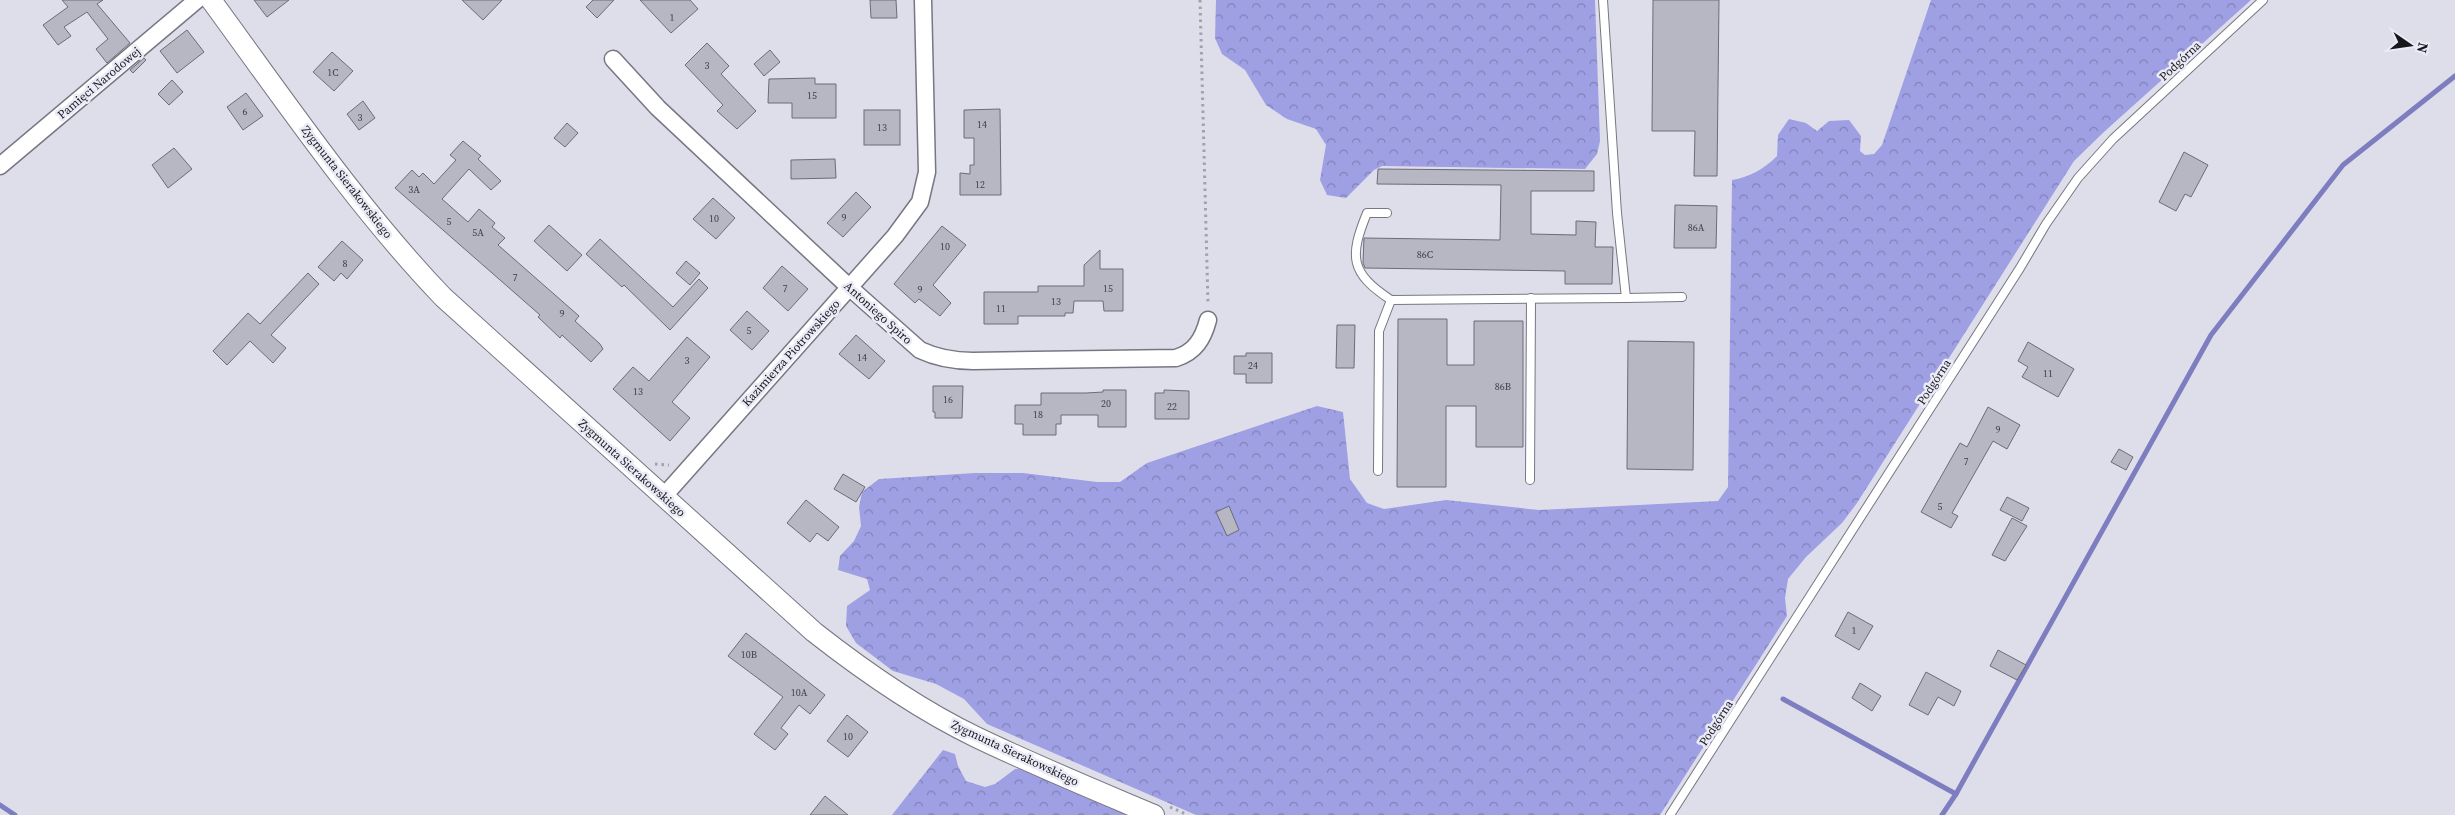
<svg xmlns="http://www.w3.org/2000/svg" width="2455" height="815" font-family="'Source Serif 4',serif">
  <defs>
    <pattern id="forest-crowns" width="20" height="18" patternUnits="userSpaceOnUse" patternTransform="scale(1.25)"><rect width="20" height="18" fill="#9f9fe4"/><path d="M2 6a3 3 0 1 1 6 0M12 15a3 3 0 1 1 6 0" fill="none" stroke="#8181b8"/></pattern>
  </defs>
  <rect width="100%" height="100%" fill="#dedeeb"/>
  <g fill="url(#forest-crowns)">
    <polygon points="1216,0 1595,0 1600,141 1597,154 1585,169 1382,166 1374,170 1346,198 1327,195 1320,180 1326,145 1316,129 1287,119 1266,105 1245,70 1222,54 1215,38"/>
    <path d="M1931,0H2251L2105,131L2074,161L1857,503L1842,523L1806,557L1788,579L1785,598L1787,616L1660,815H1196L987,724L964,699L936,684L893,671L856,643L846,626L847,606L870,590L867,579L838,570L840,556L854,541L861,526L859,507L862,492L879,479L975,473H1023L1097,482H1120L1147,463L1317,406L1343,412L1350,479L1367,503L1384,509L1446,500L1539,510L1718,501L1728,487L1732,180C1750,177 1764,169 1777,156L1778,135L1789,119L1806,123L1817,131L1829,121L1849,120L1861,136L1860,151L1865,155L1874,154L1882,145Z"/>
    <polygon points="943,750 955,754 958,766 966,781 985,787 995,784 1015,769 1031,767 1135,815 892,815"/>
  </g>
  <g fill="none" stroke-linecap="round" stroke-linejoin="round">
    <g stroke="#7e7dbf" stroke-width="5">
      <polyline points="1783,699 1956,794"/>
      <polyline points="0,805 15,815"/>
      <polyline points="1942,815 1956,794 2211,335 2343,165 2455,76"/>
    </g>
  </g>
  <g fill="#b6b7c3" stroke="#6b6c77">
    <polygon points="62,0 103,0 97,4 130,43 107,63 96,49 108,39 87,12 64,27 71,36 58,45 43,25 68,7"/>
    <polygon points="254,0 289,0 267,17"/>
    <polygon points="462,0 502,0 483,20"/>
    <polygon points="593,0 614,0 597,18 586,7"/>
    <polygon points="640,0 690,0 698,9 671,33"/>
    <polygon points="870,0 896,0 897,18 871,18"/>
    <polygon points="1653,0 1719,0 1717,176 1694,176 1695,131 1652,131"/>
    <polygon points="187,30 204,52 177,73 160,51"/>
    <polygon points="707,43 729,66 721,74 756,111 737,129 717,111 723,105 685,65"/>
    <polygon points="770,50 780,62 764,76 754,64"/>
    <polygon points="332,52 353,71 334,91 313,72"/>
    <polygon points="144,58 146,60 133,73 130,70"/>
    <polygon points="815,78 815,84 836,84 836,118 792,118 792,103 768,103 769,79"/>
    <polygon points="172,80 183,92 169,105 158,94"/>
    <polygon points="246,93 263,116 243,130 227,107"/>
    <polygon points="363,101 375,118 359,130 347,114"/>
    <polygon points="1000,109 1001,195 960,195 960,173 970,174 970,165 974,165 974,138 964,138 964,110"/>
    <rect x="864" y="110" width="36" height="35"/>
    <polygon points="567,123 578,133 565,147 554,138"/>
    <polygon points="463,141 481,156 478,159 501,181 491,190 469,169 442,199 468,222 479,209 495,223 492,227 505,238 498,245 579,316 575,321 600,344 603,349 591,362 562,335 560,338 538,317 540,315 395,188 412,170 419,177 423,173 434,184 456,160 450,155"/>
    <polygon points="174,148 192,169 168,188 152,165"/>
    <polygon points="2184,152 2208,165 2191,197 2185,194 2176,211 2159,202"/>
    <polygon points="835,159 836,178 791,179 791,160"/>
    <polygon points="1378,169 1594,171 1594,191 1531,191 1531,234 1576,235 1576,221 1596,222 1595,247 1613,247 1612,284 1565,284 1565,271 1365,268 1363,263 1364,238 1500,240 1501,185 1377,184"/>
    <polygon points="856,192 871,207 843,237 827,223"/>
    <polygon points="713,198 735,218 716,239 693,219"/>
    <polygon points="1675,205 1717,206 1716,248 1674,248"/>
    <polygon points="549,225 582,255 567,271 534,241"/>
    <polygon points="942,226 966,245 933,285 951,303 940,316 919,299 915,303 894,284"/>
    <polygon points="600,239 673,307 699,279 708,288 670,330 624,285 622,287 586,254"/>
    <polygon points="342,241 363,260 347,279 341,273 334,281 318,267"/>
    <polygon points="1100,250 1100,269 1123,269 1123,311 1104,311 1103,301 1074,301 1073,313 1065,313 1065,316 1018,316 1018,324 984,324 984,292 1038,292 1038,286 1084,286 1084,265"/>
    <polygon points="686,261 700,273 690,285 676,273"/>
    <polygon points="782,266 808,289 788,311 763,288"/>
    <polygon points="308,273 319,284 271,335 286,348 273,363 250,341 227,365 213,351 248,313 260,324"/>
    <polygon points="747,311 769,331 752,350 730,330"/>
    <polygon points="1398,319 1447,319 1447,365 1474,365 1474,321 1523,321 1523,447 1476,447 1476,406 1446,406 1446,487 1397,487"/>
    <polygon points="1337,325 1355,325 1354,368 1336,368"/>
    <polygon points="856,335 885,361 869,379 839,354"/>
    <polygon points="687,337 710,357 672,402 690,418 670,441 613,389 633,367 649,381"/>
    <polygon points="1628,341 1694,342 1693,470 1627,469"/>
    <polygon points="2028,342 2074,369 2058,397 2022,377 2028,367 2018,361"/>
    <polygon points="1246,353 1272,353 1272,383 1246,383 1246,374 1234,374 1234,356 1246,356"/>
    <polygon points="933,386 963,386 962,418 935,418 935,412 933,412"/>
    <polygon points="1103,390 1126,390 1126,427 1098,427 1098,415 1061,415 1061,424 1056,424 1056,435 1023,435 1023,424 1015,424 1015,405 1041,405 1041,393 1086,393 1103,392"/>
    <polygon points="1164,390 1189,391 1189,419 1155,419 1155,393 1164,393"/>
    <polygon points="1988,407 2020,425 2007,449 1993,441 1952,513 1958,516 1951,528 1921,512 1960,443 1967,447"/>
    <polygon points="2119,449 2133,457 2126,470 2111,462"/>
    <polygon points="843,474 865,487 856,502 834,489"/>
    <polygon points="2007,497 2029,508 2022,521 2000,510"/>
    <polygon points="806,500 839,527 828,541 817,533 810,542 787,523"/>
    <polygon points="1229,506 1239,530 1227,536 1216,512"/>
    <polygon points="2012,518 2027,526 2005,561 1992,555"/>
    <polygon points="1848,612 1873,626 1859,650 1835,636"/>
    <polygon points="746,633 825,695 810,714 799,705 781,728 788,734 775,750 754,734 783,697 728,656"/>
    <polygon points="1998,650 2026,665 2017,680 1990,666"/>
    <polygon points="1926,672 1961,691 1954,706 1938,697 1928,715 1909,705"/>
    <polygon points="1860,683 1881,696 1872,711 1852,698"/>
    <polygon points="847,715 868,732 848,757 827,741"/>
    <polygon points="825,796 848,815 810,815"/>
  </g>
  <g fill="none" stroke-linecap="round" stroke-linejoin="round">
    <g stroke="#767782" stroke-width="10">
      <g id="service">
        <polyline points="1603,0 1617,213 1626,298 1682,297"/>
        <path d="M1387,213H1367C1349,257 1350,273 1391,300"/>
        <polyline points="1378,471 1379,331 1391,300 1626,298"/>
        <polyline points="1530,480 1531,298"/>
        <polyline points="1670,815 2020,268 2046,224 2078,178 2113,139 2263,0"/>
      </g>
    </g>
    <g stroke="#767782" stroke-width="19">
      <g id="minor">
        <path d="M613,59L658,108L849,287L920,350C937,358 954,361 973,361L1176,358C1195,352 1203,339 1208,320"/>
        <polyline points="0,166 197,0"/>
        <polyline points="664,496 895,236 920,202 927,172 923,0"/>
      </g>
    </g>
    <g stroke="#767782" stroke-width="22">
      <path id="tertiary" d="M211,0C285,101 356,206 443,297L814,632C865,672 918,709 976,737C1034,765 1095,790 1154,815"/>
    </g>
    <g stroke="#a1a1ab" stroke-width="3" stroke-dasharray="2.5 4" stroke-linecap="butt">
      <polyline points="1200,0 1208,304"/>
      <polyline points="655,464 669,465"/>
      <polyline points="1170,807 1188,815"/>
    </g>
    <use href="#service" stroke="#fff" stroke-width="8"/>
    <use href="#minor" stroke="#fff" stroke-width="16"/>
    <use href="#tertiary" stroke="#fff" stroke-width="20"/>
  </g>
  <g text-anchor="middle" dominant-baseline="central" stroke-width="5" stroke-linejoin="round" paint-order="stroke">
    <g font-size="10" fill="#3f3f45">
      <text x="672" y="17">1</text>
      <text x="707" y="65">3</text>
      <text x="333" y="72">1C</text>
      <text x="812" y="95">15</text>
      <text x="245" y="111">6</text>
      <text x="360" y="117">3</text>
      <text x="982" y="124">14</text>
      <text x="882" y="127">13</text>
      <text x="980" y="184">12</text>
      <text x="414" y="189">3A</text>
      <text x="844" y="217">9</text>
      <text x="714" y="218">10</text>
      <text x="449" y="221">5</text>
      <text x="1696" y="227">86A</text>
      <text x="478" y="232">5A</text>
      <text x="945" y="246">10</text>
      <text x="1425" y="254">86C</text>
      <text x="345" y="263">8</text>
      <text x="515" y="277">7</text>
      <text x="785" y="288">7</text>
      <text x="1108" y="288">15</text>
      <text x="920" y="289">9</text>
      <text x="1056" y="301">13</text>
      <text x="1001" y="308">11</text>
      <text x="562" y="313">9</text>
      <text x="749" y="330">5</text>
      <text x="862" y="357">14</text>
      <text x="687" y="360">3</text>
      <text x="1253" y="365">24</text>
      <text x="2048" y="373">11</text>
      <text x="1503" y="386">86B</text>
      <text x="638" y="391">13</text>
      <text x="948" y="399">16</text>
      <text x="1106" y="403">20</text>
      <text x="1172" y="406">22</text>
      <text x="1038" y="414">18</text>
      <text x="1998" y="429">9</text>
      <text x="1966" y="461">7</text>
      <text x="1940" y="506">5</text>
      <text x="1854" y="630">1</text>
      <text x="749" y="654">10B</text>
      <text x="799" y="692">10A</text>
      <text x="848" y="736">10</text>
    </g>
    <g font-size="12" fill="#17171b" stroke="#ebebf8">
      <text transform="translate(2180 61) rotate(-43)">Podgórna</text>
      <text transform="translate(99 83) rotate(-40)">Pamięci Narodowej</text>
      <text transform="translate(347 182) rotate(52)">Zygmunta Sierakowskiego</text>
      <text transform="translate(878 313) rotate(42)">Antoniego Spiro</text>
      <text transform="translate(791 353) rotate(-48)">Kazimierza Piotrowskiego</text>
      <text transform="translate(1934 382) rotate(-57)">Podgórna</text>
      <text transform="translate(632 468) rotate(42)">Zygmunta Sierakowskiego</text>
      <text transform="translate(1716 723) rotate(-57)">Podgórna</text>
      <text transform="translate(1015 753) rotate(25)">Zygmunta Sierakowskiego</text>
    </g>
  </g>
  <g transform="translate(2410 45) rotate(103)" stroke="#ebebf8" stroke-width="4" paint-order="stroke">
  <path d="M0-4L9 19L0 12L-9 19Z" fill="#17171b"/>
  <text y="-8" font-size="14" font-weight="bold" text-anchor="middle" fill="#17171b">N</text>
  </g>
</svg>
